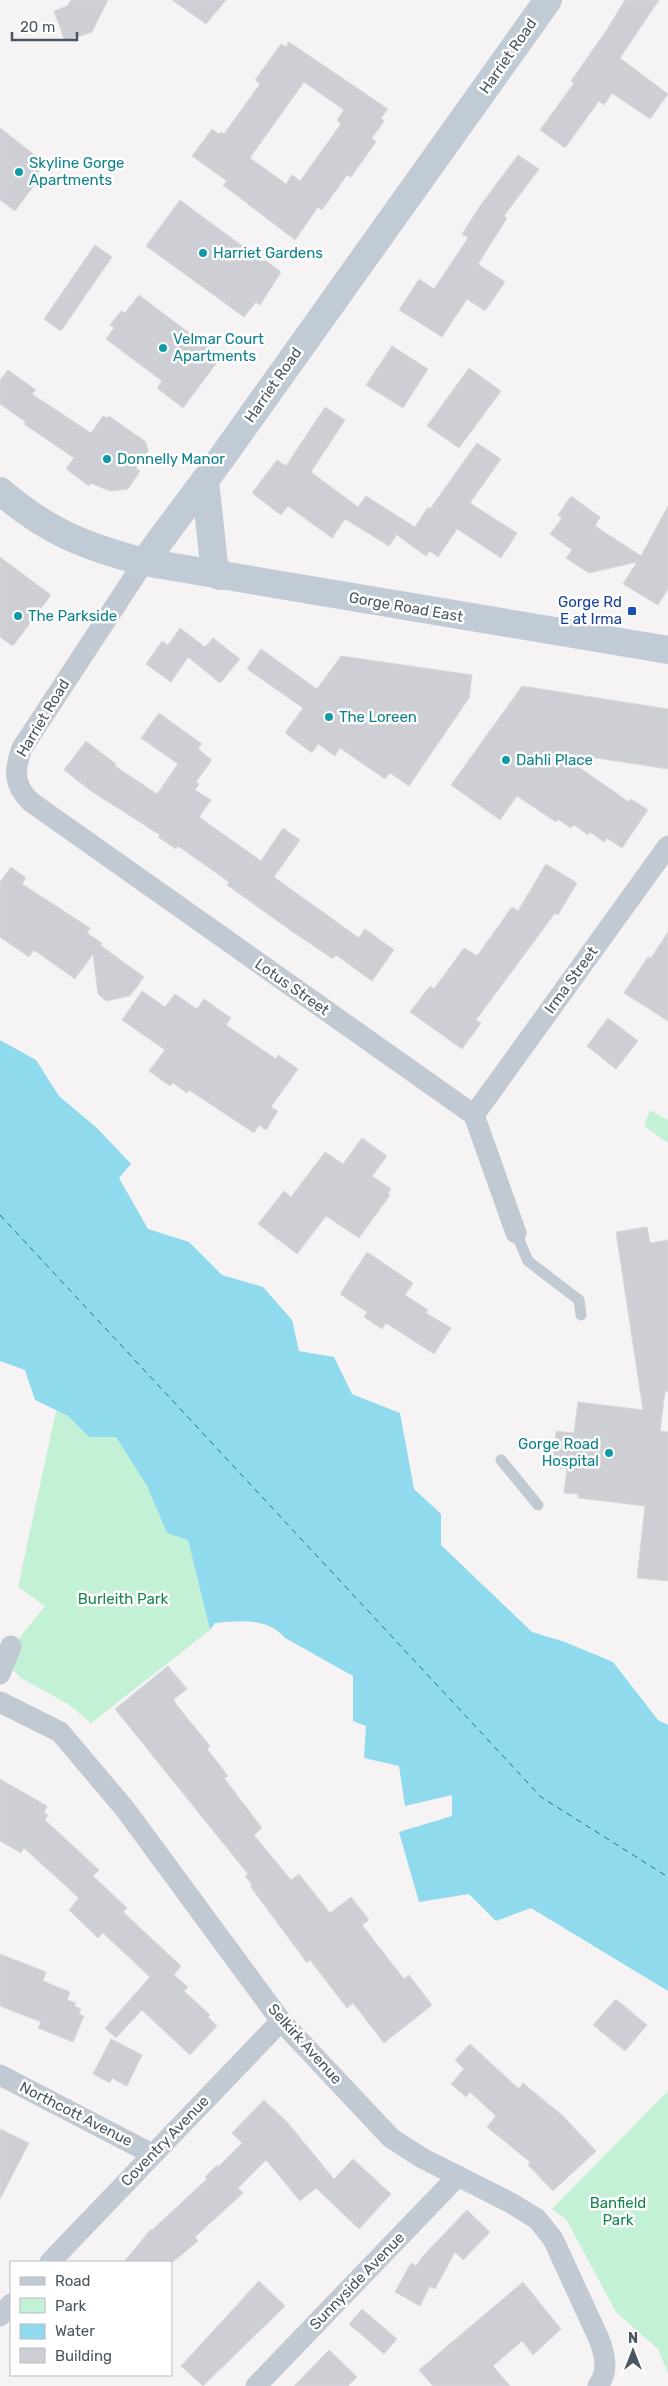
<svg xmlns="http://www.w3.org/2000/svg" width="668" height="2386" font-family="Rubik,sans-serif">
  <rect width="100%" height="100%" fill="#f5f3f3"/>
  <g fill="#c3f1d5">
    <polygon points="650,1110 668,1120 668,1143 644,1126"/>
    <polygon points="56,1411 68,1416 89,1437 116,1437 147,1486 167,1533 188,1540 210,1630 91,1723 68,1704 21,1678 13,1670 17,1641 45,1606 18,1587"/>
    <polygon points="668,2091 668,2373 658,2349 616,2312 566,2219 552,2209"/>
  </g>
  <path fill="#90daee" d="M0,1040L36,1060L59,1096L98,1129L131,1164L119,1178L148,1229L189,1242L222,1275L263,1287L292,1320L299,1351L334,1357L352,1394L400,1413L414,1489L441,1514V1545L532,1632L565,1642L613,1662L658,1720L668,1725V1991L531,1908L496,1921L469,1894L419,1902L399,1832L452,1816V1795L405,1806L399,1766L364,1758L366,1726L353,1721V1676L285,1638C267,1617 241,1621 215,1623L210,1630L188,1540L167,1533L147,1486L116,1437H89L68,1416L35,1400L25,1370L0,1361Z"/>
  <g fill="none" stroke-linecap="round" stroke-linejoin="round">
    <polyline stroke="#0c7c9b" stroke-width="1" stroke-dasharray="6 5" stroke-linecap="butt" points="0,1215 541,1797 668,1877"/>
  </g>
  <g fill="#cdcfd5" stroke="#d7d9de" fill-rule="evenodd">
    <polygon points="71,0 108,0 92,32 65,41 54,11 67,6"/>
    <polygon points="172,0 226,0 206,24"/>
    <polygon points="625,0 659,0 620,58 668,94 650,119 612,93 604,105 599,101 565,148 540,130 574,83 571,81 606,31"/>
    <path d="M289,42L388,109L381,118L384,121L372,138L376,142L351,177L347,175L322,210L318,207L295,240L223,185L227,181L192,156L212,129L219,134L221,132L224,134L260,84L255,80L281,44L286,47ZM304,82L344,110L337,120L341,124L300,181L292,175L286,184L250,158Z"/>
    <polygon points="0,128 45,163 31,181 35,184 15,211 0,200"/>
    <polygon points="518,155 539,169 504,216 507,218 478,264 505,282 485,311 467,299 442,337 399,310 419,279 434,289 468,238 462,234 480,206"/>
    <polygon points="180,200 264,262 265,260 281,272 260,305 256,302 244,317 146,246"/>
    <polygon points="95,245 112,257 61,331 44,319"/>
    <polygon points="139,295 221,357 183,408 157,388 162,381 106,339 114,328 110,325 121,311 125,313"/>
    <polygon points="392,346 428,369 403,408 366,385"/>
    <polygon points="469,368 501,391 459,448 427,426"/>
    <polygon points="8,370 36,390 32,394 91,433 103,416 108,418 109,416 146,442 148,451 136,468 140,471 128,489 110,491 90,483 89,486 66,469 74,458 24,424 26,422 0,404 0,380"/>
    <polygon points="325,407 345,420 311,472 358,507 366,496 415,527 428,507 430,509 477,443 501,459 470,503 517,533 501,558 457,529 438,557 430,551 426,556 394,533 396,536 389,546 345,519 332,538 288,506 281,515 252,493 277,460 286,466"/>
    <polygon points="571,496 600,517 595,526 641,556 668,506 668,589 658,605 623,584 637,562 589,573 566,558 572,550 550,534 562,518 558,515"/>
    <polygon points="0,557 51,595 13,646 0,637"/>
    <polygon points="180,628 205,647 213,638 240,659 220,683 188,657 171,682 146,664 162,641 168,645"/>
    <polygon points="261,649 317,689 341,656 472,675 469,698 409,786 390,773 385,779 340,748 335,756 318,744 312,753 285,733 303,708 247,669"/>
    <polygon points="522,686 668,709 668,769 557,752 629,802 631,799 648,810 622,848 607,838 604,842 590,832 588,835 574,825 571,828 558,819 556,822 517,796 500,820 451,785"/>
    <polygon points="159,713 202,744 198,749 212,760 196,782 199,784 195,790 211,800 199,817 261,861 283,828 300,840 274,877 359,938 365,929 394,950 372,981 336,955 333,959 290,930 227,885 229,882 178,846 176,849 158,837 160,835 91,791 64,770 86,741 116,764 115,766 157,794 178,764 141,738"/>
    <polygon points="546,864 577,883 558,915 555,913 476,1020 481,1023 462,1049 410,1012 430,986 434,989 464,948 477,956 512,907 518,911"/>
    <polygon points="11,867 26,878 22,884 90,928 87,933 102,943 100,945 144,977 130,996 106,1001 98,994 93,954 75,979 34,950 29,957 0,937 0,882"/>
    <polygon points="668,932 668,1021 624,993 648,957 651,958"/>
    <polygon points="142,991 165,1007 175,994 197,1009 204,999 231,1018 226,1025 276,1059 278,1055 298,1069 271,1107 278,1111 266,1130 259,1125 254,1133 189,1090 187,1093 173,1083 170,1086 149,1071 165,1050 122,1020"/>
    <polygon points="608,1018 638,1041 616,1069 587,1046"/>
    <polygon points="362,1138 387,1156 372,1176 391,1189 388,1193 390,1195 359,1238 326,1216 297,1254 258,1224 284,1191 291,1197 325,1152 343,1164"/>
    <polygon points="647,1227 650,1243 668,1240 668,1392 665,1391 660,1431 668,1432 668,1581 637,1578 645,1506 578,1498 578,1494 564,1493 567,1469 552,1467 556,1431 574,1433 578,1402 643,1410 616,1232"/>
    <polygon points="367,1252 413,1283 405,1295 428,1310 426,1313 451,1328 434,1354 386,1323 382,1329 364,1317 367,1312 340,1294"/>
    <polygon points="168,1666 187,1689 174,1699 175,1703 210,1746 207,1749 228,1776 224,1778 262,1828 254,1835 291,1880 299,1874 330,1913 351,1897 369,1920 362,1925 404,1979 409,1975 432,2005 384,2043 353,2003 347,2008 310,1960 307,1963 250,1886 252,1885 245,1876 248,1874 115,1709"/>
    <polygon points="0,1779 47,1806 44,1813 48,1815 45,1820 99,1870 93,1876 127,1908 123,1912 181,1966 174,1975 188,1987 184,1991 210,2015 208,2017 217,2026 190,2055 142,2010 116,2038 105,2028 150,1977 103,1933 98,1938 69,1910 79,1898 24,1848 21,1853 0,1841"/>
    <polygon points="0,1954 46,1972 43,1981 70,1992 67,2000 76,2003 74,2006 81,2009 79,2014 84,2016 73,2042 38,2028 41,2022 0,2006"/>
    <polygon points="616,1999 647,2025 625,2051 593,2025"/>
    <polygon points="111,2039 142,2055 127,2086 112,2078 110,2083 93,2074"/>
    <polygon points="470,2044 519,2089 523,2083 563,2116 596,2151 553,2191 528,2165 530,2162 487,2127 496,2116 470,2092 466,2097 451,2084 464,2069 455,2060"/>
    <polygon points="264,2100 287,2122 334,2179 353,2159 391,2194 359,2229 316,2188 300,2201 266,2160 238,2188 243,2193 195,2237 198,2241 173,2262 124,2262 151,2229 152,2230 207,2179 205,2177 217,2165 218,2167 242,2143 232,2133"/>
    <polygon points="0,2129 29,2143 0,2199"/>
    <polygon points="467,2210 490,2232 463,2260 455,2252 435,2289 430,2286 420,2306 395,2292 411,2263 416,2266 422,2257"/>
    <polygon points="259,2281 285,2306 203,2386 181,2366"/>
    <polygon points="523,2282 561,2329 533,2355 522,2341 493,2366 510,2386 433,2386 419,2370"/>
    <polygon points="362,2309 397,2339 384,2354 349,2324"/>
    <polygon points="329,2350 357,2377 348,2386 294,2386"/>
  </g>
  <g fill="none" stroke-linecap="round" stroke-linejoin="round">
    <g stroke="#c1cad2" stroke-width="11">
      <polyline points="516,1233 528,1261 579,1300 581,1315"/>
      <polyline points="501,1460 538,1505"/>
    </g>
    <g stroke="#c1cad2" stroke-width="21">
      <path d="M144,562L22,748C14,770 13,785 31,802L474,1115L516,1233"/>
      <polyline points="474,1115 668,846"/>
      <polyline points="0,1674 11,1646"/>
      <path d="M0,1702L60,1732L125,1809L281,2021L391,2138L422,2158L511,2203L537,2219L553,2239L599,2339C605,2355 609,2371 598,2386"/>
      <polyline points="0,2075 152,2154"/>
      <polyline points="50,2262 281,2021"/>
      <polyline points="0,2316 11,2304"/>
      <polyline points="256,2386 458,2176"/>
    </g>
    <g stroke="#c1cbd6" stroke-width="28">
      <polyline points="205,481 214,564 220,576"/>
      <path d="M0,491C48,532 84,546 144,562L668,650"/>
      <polyline points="144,562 223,456 548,0"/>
    </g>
  </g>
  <g fill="#0f9aa8" stroke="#fff" stroke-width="2">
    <circle cx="19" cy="172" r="5"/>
    <circle cx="203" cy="253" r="5"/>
    <circle cx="163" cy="348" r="5"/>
    <circle cx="107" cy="459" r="5"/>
    <circle cx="18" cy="616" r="5"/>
    <circle cx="329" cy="717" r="5"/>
    <circle cx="506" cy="760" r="5"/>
    <circle cx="609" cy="1453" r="5"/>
  </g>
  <rect fill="#1a4fb4" stroke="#fff" stroke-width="2" x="627" y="606" width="10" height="10" rx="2.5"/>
  <g text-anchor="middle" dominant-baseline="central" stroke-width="5" stroke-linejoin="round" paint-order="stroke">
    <g font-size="15" fill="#4a5661" stroke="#fff">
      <text transform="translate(508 56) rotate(-55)">Harriet Road</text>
      <text transform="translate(273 385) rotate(-55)">Harriet Road</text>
      <text transform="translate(406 607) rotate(10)">Gorge Road East</text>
      <text transform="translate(43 718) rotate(-59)">Harriet Road</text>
      <text transform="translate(571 980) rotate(-54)">Irma Street</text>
      <text transform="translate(292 987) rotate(35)">Lotus Street</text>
      <text transform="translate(305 2044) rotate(48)">Selkirk Avenue</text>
      <text transform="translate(76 2114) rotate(27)">Northcott Avenue</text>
      <text transform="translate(165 2141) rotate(-46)">Coventry Avenue</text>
      <text transform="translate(357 2281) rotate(-46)">Sunnyside Avenue</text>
    </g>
    <g font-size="15" fill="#0d838f" stroke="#fff" text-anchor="start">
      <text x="29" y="163">Skyline Gorge<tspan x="29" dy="17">Apartments</tspan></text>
      <text x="213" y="253">Harriet Gardens</text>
      <text x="173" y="339">Velmar Court<tspan x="173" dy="17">Apartments</tspan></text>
      <text x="117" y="459">Donnelly Manor</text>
      <text x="28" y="616">The Parkside</text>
      <text x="339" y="717">The Loreen</text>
      <text x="516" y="760">Dahli Place</text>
      <text x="599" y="1444" text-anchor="end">Gorge Road<tspan x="599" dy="17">Hospital</tspan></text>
    </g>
    <g font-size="15" fill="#164399" stroke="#fff" text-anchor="end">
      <text x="622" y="602">Gorge Rd<tspan x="622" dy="17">E at Irma</tspan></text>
    </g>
    <g font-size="15" fill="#17864f" stroke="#fff">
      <text x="123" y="1599">Burleith Park</text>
      <text x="618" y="2203">Banfield<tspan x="618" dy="17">Park</tspan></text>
    </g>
  </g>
  <rect x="10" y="2261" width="162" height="115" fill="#ffffff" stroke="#b7bbc0"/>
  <rect x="20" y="2277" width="25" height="8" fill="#c1cbd6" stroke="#b7bbc0"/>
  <text x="55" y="2286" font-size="15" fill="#4a5661">Road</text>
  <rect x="20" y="2298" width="25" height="15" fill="#c3f1d5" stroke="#b7bbc0"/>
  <text x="55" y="2311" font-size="15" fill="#4a5661">Park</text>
  <rect x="20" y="2324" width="25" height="15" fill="#90daee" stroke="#b7bbc0"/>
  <text x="55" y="2336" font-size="15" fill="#4a5661">Water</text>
  <rect x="20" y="2348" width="25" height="15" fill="#cdcfd5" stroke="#b7bbc0"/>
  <text x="55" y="2361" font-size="15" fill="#4a5661">Building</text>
  <g transform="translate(633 2351)" stroke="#ffffff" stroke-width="4" paint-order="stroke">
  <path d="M0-4L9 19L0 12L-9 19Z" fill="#4a5661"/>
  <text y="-8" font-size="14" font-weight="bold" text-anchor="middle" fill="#4a5661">N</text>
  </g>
  <path d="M12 32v8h65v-8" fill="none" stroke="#4a5661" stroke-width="2.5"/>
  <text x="20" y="32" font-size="15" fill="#4a5661" stroke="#ffffff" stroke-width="4" paint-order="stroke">20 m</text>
</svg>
